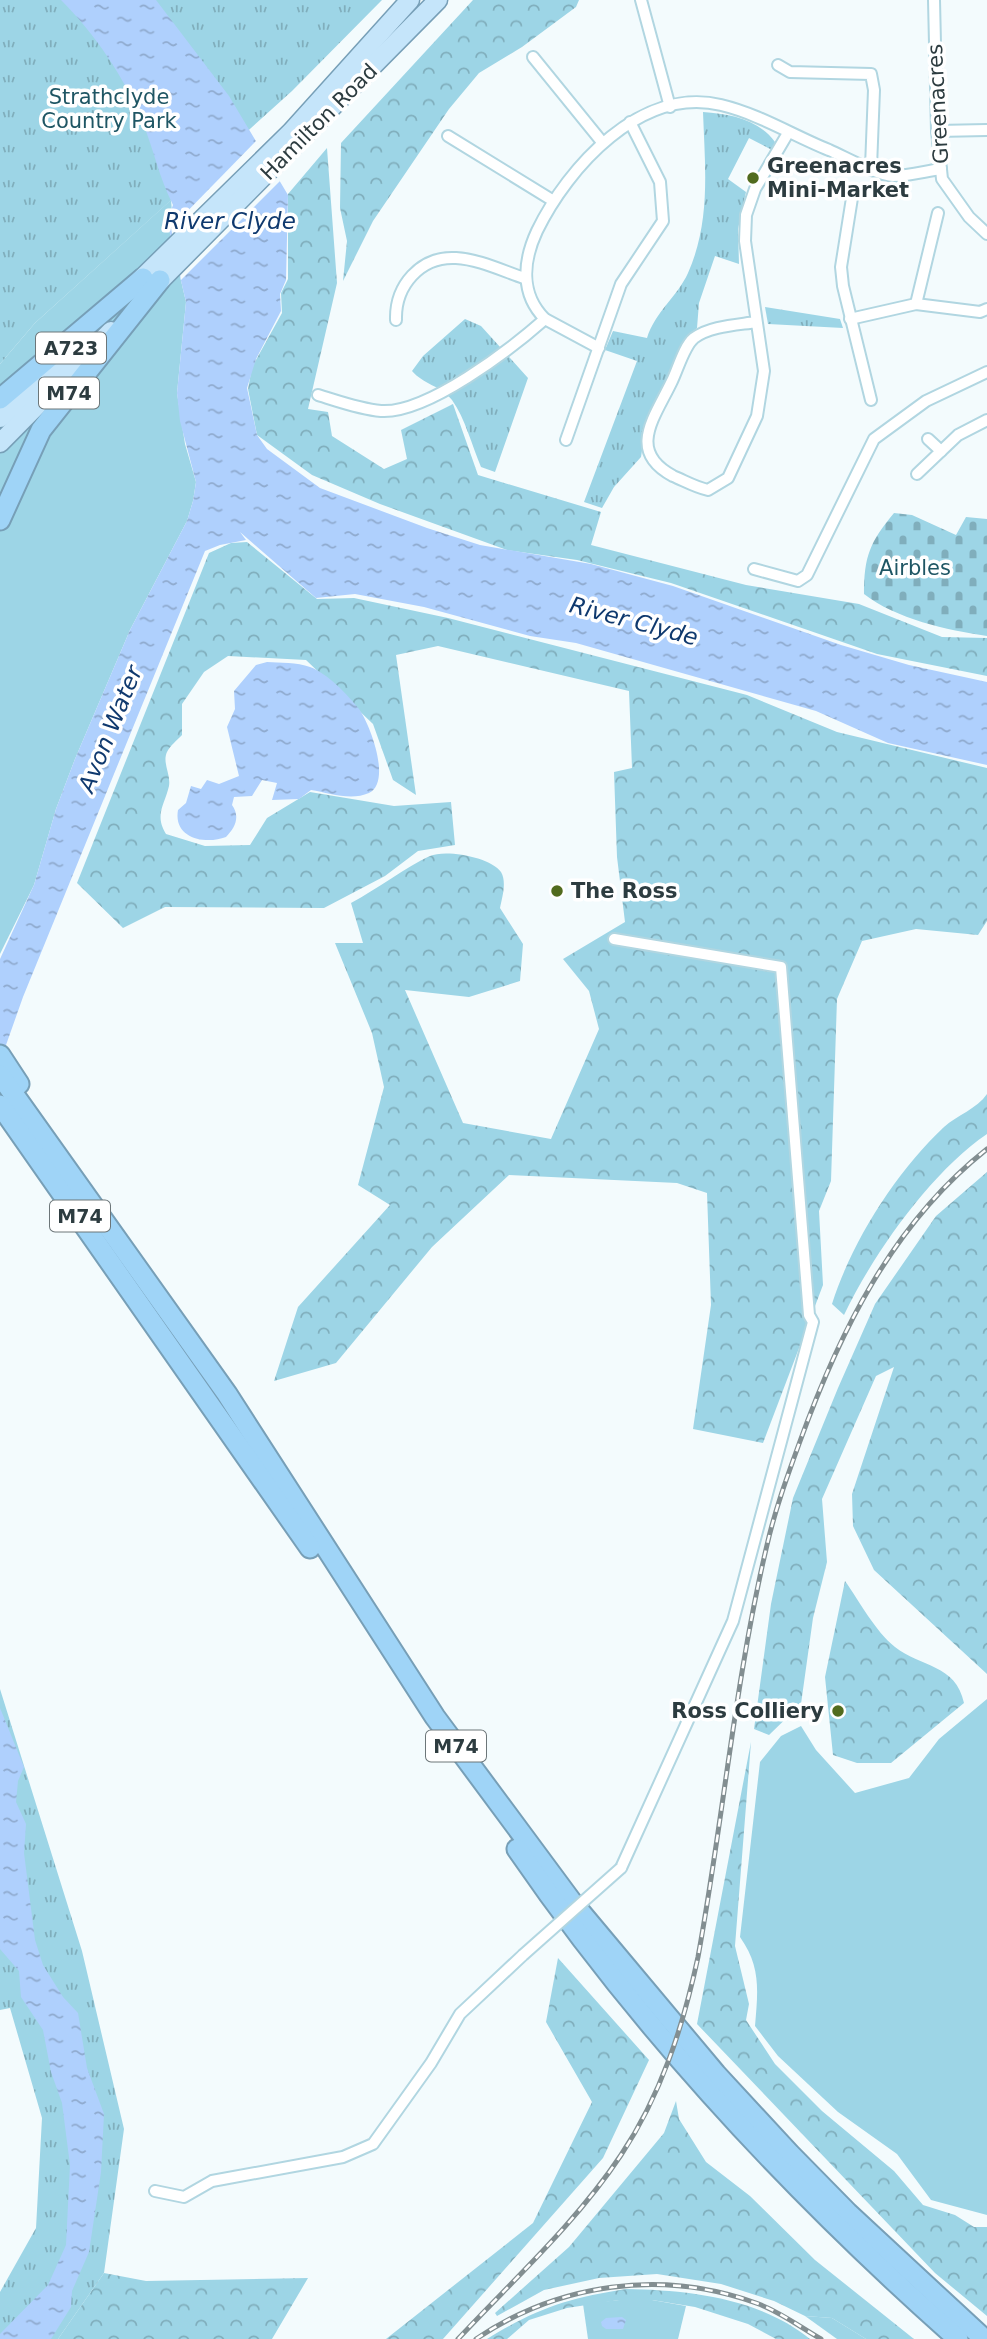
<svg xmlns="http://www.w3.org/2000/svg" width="987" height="2339" font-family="'DejaVu Sans',sans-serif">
  <defs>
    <pattern id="forest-crowns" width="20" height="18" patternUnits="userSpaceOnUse" patternTransform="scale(1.75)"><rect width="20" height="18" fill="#9dd5e6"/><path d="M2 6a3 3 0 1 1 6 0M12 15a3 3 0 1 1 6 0" fill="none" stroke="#80aebc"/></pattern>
    <pattern id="cemetery-stones" width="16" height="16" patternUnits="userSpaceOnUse" patternTransform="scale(1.75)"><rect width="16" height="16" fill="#9dd5e6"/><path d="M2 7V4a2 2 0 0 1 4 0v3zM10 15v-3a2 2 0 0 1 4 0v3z" fill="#80aebc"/></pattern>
    <pattern id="park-tufts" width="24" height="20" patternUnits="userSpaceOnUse" patternTransform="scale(1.75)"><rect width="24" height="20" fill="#9dd5e6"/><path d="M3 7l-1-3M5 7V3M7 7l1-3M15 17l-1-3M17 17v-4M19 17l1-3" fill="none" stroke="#80aebc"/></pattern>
    <pattern id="water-ripples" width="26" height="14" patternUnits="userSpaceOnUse" patternTransform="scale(1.75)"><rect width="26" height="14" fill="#afd0fd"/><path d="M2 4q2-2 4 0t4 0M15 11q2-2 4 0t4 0" fill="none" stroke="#8faace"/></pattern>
  </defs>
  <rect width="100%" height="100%" fill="#f3fbfd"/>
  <g fill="#9dd5e6">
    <polygon points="171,200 172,212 168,225 186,302 177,393 185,444 196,482 193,501 187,521 130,630 75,759 56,809 34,885 0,954 0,364 35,323"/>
    <path d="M987,1699V2215L931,2200L897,2154L838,2112L778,2056L755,2026C758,1990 761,1967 740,1937L760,1762L781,1736L801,1726L816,1750L855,1793L909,1778L939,1739Z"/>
    <polygon points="619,2300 652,2300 686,2306 678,2339 588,2339 583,2304"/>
    <polygon points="805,2316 832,2318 866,2339 837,2339"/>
  </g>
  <g fill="url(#forest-crowns)">
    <polygon points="473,0 579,0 576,7 522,47 479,73 449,109 373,221 343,281 347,241 340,208 341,143"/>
    <polygon points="327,148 337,283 308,409 328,412 332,436 384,469 407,459 401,430 453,404 478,475 601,512 591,545 746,585 859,604 942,637 987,638 987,676 877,654 671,583 577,560 507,550 380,504 312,475 257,435 248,389 252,367 282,313 281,293 288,279 288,194"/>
    <path d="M247,542L317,599L354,598L448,618L747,695L837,732L987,768V921L978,935L916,929L862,941L837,999L831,1181L819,1211L823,1285L763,1443L693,1429L711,1305L707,1193L677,1183L509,1175L432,1247L336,1363L274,1381L298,1307L390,1205L358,1185L384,1087L372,1033L335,943H363L351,903C377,889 406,867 430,856C445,849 491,857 501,872C507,882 502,898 500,908L523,944L520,981L469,997L405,990L463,1123L551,1139L599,1029L589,991L563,959L625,922L617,857L614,772L632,768L629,691L438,646L396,655L416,795L393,780L373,724L306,660L228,656L204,672L182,704V735C177,740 170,746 167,752C162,763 171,774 169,786C165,804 154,815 166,834L205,846L250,845L267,818L310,792L394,806L451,802L455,845L418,851L385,876L324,908L165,907L123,928L77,883L209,553L231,543Z"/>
    <path d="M987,1094V1134C931,1172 873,1254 844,1315L832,1304C852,1241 896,1172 944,1127C957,1115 977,1109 987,1094Z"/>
    <polygon points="987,1172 987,1674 874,1570 853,1526 852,1494 894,1367 876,1376 822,1499 827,1562 813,1618 801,1704 769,1735 754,1729 771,1604 793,1498 838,1388 875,1304 936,1216"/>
    <path d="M845,1581C860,1602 875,1631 895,1647C920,1667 956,1664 964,1703L891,1763H857L833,1755L825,1677Z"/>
    <polygon points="751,1742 735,1946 749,2004 746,2020 775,2064 822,2111 894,2171 923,2205 955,2215 974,2227 987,2227 987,2316 935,2273 697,2024"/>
    <polygon points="558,1958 649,2060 603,2158 443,2339 386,2339 533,2223 592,2102 546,2022"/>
    <polygon points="676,2101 679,2119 706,2162 750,2196 815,2260 914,2339 866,2339 832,2318 805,2316 774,2301 721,2284 657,2274 599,2278 544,2290 497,2316 495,2313 569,2247 664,2133"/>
    <polygon points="104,2273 146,2281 308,2278 272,2339 58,2339"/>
    <path d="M626,2289C688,2290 760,2298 810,2339H776L748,2324L695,2307L652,2300H619L567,2308L529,2320L507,2339H487C537,2308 569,2298 626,2289Z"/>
  </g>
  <path fill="url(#cemetery-stones)" d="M894,513L912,515L956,535L966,517L987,519V636C947,630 896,619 864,594C864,556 870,542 894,513Z"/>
  <g fill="url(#park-tufts)">
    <polygon points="0,0 382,0 292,91 35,323 0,364"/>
    <path d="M703,112C730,114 758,119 775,142L772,150L749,138L728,179L746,192L738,229L739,264L715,256L699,303L697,328L678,352L646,424L641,457L614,487L602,508L584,502L637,361L605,350L613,331L647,338C655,312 677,297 688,273C711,221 705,168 703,112Z"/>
    <polygon points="765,307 840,319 843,328 768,324"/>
    <path d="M465,319L481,326L528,378L495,472L481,467C472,446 465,418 452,400C441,386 423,384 412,371L423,356Z"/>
    <polygon points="0,1689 82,1951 124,2129 104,2273 58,2339 0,2339 0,2292 36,2228 42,2118 10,2008 0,2010"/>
  </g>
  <g fill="url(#water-ripples)">
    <path d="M61,0H156L229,96L288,195L286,280L280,294L281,311L256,359L247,388L257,435L267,449L320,488L427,528L480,545L591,564L673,586L841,645L909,665L987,682V765L888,743L816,711L576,643L530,636L424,607L355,594L316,598L240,532L246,540L220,545L205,551L23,997L0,1062V959L34,885L56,809L75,759L130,630L187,521L193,501L196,482L180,421L177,393L186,302L167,221L173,205C159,177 154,151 143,123C125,78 95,34 61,0Z"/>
    <path d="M267,662C280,663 297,662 310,667C327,673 348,695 359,709C370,724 392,782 369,793C351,801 329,793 311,790L299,799L272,800L277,783L262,780L252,796L234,797L232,805C240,816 236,827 226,837C205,845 173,838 178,810L186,803L191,786L201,789L207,780L219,784L239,776L227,727L235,709L234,691L256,665Z"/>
    <polygon points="0,1708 24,1767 18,1781 16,1802 26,1824 24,1853 35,1940 43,1965 63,1997 78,2013 87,2068 104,2114 101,2172 89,2252 72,2291 71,2307 51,2339 0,2339 0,2334 48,2285 66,2245 70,2165 62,2103 51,2072 43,2030 21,1997 19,1971 0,1949"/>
    <polygon points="622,2317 626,2320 623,2329 606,2329 602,2326 601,2322 606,2318"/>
  </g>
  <polygon fill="#f3fbfd" points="258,139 280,181 181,280 171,228"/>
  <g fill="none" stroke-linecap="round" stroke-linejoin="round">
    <g stroke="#b1d6e1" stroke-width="14">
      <g id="minor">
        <polyline points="641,0 670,107"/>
        <polyline points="934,0 937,131 942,179 969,217 987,234"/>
        <polyline points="533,57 602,142"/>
        <polyline points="778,65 790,72 871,74 874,90 871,167"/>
        <polyline points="937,131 987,130"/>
        <polyline points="448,136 552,200"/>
        <polyline points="852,198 841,267 843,286 871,400"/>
        <polyline points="916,304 938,213"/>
        <polyline points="850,319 916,304 980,312 987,309"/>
        <path d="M396,320C395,286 420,256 456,258C478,259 503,271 524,278"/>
        <path d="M756,322C737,325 710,326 694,338C684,346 678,369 672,381C655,417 626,451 673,476C685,481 695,487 708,490L728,478L757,416L764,371L745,241L746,215L755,189L788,133"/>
        <path d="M599,348L545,319C520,294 523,261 537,231C568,167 641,86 721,105C759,114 794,136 829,150C845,157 879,176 893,176C909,176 926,171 941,169"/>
        <path d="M318,395C338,401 359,409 381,411C427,414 511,349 545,319"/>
        <polyline points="928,439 941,451"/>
        <polyline points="566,440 621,284 663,221 660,182 630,122"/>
        <polyline points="917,474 958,435 987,420"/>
        <polyline points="754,569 798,581 807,575 874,439 926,401 987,372"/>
        <polyline points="614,939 781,967 809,1315 813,1322 733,1621 621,1868"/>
        <polyline points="155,2191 184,2197 212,2181 343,2157 373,2144 431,2063 460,2014 523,1955"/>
      </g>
    </g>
    <g stroke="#779fb7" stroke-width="21">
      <g id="primary">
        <polyline points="133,287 291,132 410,0"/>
        <polyline points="150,291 438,0"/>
        <polyline points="0,418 61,358"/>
        <polyline points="0,443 111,331"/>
      </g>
    </g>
    <g stroke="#779fb7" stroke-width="23">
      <g id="motorway">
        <polyline points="0,399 143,278"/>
        <polyline points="0,520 41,430 160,280"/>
        <polyline points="0,1055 19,1084"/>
        <polyline points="0,1075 227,1394 435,1717 572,1902 716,2074 790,2154 848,2213 984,2339"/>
        <polyline points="0,1105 310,1548"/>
        <path d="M517,1849C642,2031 794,2194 958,2339"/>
      </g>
    </g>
    <use href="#minor" stroke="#fff" stroke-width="10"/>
    <use href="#primary" stroke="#c5e5fa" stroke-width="18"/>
    <use href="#motorway" stroke="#9fd4f7" stroke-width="19"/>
    <g stroke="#828e91" stroke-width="5">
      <g id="rail">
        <path d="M458,2339C513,2280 576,2223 621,2155C661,2095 683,2027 698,1957C723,1821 735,1680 767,1545C775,1510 787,1477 799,1444C839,1333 892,1224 987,1149"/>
        <path d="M476,2339C559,2283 661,2269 756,2303C779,2311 800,2327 821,2339"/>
      </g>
    </g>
    <use href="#rail" stroke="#fff" stroke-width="2.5" stroke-dasharray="8" stroke-linecap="butt"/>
    <g stroke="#b1d6e1" stroke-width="14" stroke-linecap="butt">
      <polyline id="minor-bridge" points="523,1955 621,1868"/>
    </g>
    <use href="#minor-bridge" stroke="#fff" stroke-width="10"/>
  </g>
  <g fill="#516b1e" stroke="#fff" stroke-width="2.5">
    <circle cx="753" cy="178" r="7"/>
    <circle cx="557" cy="891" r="7"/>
    <circle cx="838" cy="1711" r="7"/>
  </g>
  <g text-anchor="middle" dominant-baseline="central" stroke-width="7" stroke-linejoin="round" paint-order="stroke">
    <g fill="#fff" stroke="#6c7679" stroke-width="2">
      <rect x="36" y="332.5" width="70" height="31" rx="5"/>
      <rect x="39" y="377.5" width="60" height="31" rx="5"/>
      <rect x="50" y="1200.5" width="60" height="31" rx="5"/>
      <rect x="426" y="1730.5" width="60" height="31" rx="5"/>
    </g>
    <g font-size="19" font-weight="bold" fill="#2d3c40">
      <text x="71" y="348">A723</text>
      <text x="69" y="393">M74</text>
      <text x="80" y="1216">M74</text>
      <text x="456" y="1746">M74</text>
    </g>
    <g font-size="21" fill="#1f5664" stroke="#fff">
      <text x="109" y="97">Strathclyde<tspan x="109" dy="24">Country Park</tspan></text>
      <text x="915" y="568">Airbles</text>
    </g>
    <g font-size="21" fill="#2d3c40" stroke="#fff">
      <text transform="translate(938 104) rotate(-93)">Greenacres</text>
      <text transform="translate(319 122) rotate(-45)">Hamilton Road</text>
    </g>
    <g font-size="21" font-weight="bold" fill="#2d3c40" stroke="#fff" text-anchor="start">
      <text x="767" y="166">Greenacres<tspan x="767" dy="24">Mini-Market</tspan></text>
      <text x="571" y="891">The Ross</text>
      <text x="824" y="1711" text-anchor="end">Ross Colliery</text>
    </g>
    <g font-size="23" font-style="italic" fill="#0f396e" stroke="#fff">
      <text x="230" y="221">River Clyde</text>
      <text transform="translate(634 621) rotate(15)">River Clyde</text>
      <text transform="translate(110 729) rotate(-68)">Avon Water</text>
    </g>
  </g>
</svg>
